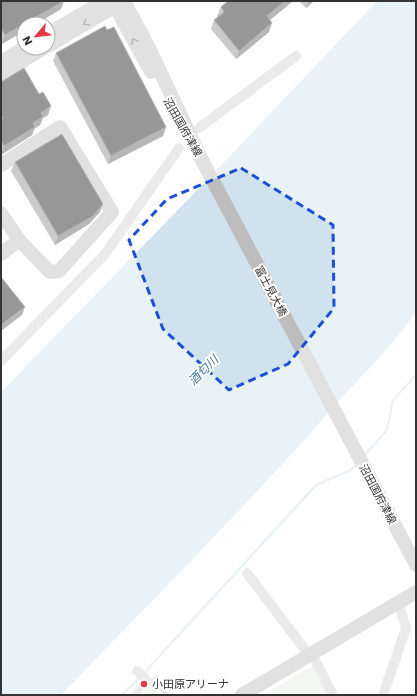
<svg xmlns="http://www.w3.org/2000/svg" width="417" height="696" font-family="Poppins,'Noto Sans JP',sans-serif">
  <rect width="100%" height="100%" fill="#fff"/>
  <g fill="#e6ecdf">
    <polygon points="312,666 327,695 263,695"/>
    <polygon points="142,680 158,688 162,695 128,695"/>
  </g>
  <path fill="#cfe2ee" d="M377,1H416V312C393,345 364,373 337,403C249,504 154,598 61,695H1V392L210,177Z"/>
  <g fill="none" stroke-linecap="round" stroke-linejoin="round">
    <g stroke="#cfe2ee" stroke-width="2.5">
      <polyline points="364,456 387,430 393,400 416,375"/>
      <polyline points="144,673 316,485 351,470 358,463"/>
      <polyline points="122,695 140,677"/>
    </g>
    <polyline stroke="#d0d0d0" stroke-width="5" points="135,695 146,683 156,679 166,695"/>
    <g stroke="#d0d0d0" stroke-width="10">
      <polyline points="199,128 296,56"/>
      <polyline points="1,361 105,254 179,148"/>
      <polyline points="247,573 309,655"/>
      <polyline points="312,654 333,695"/>
      <polyline points="137,671 145,678"/>
      <polyline points="383,695 406,628 398,602"/>
    </g>
    <g stroke="#bdbdbd" stroke-width="14">
      <polyline points="112,1 151,72"/>
      <polyline points="124,1 148,46 202,160 416,565"/>
      <polyline points="48,34 104,1"/>
      <polyline points="48,46 115,6 117,1"/>
      <polyline points="1,62 24,48"/>
      <polyline points="1,74 44,48"/>
      <polyline points="1,165 60,127 112,212 59,271 50,272 19,240 1,213"/>
      <polyline points="1,254 19,240"/>
      <polyline points="242,695 416,592"/>
    </g>
  </g>
  <g fill="#8c8c8c">
    <polygon points="1,1 61,9 2,44 1,43"/>
    <polygon points="293,1 270,20 269,32 236,59 211,29 214,20 218,17 217,16 221,7"/>
    <polygon points="299,1 314,1 306,8"/>
    <polygon points="56,53 166,127 163,136 108,164 53,61"/>
    <polygon points="1,82 48,115 43,118 40,125 34,129 32,135 1,155"/>
    <polygon points="15,162 100,212 89,224 55,245 11,171"/>
  </g>
  <g fill="#5f5f5f">
    <polygon points="64,1 61,9 36,24 25,24"/>
    <polygon points="285,1 293,1 264,25 267,16"/>
    <polygon points="309,1 314,1 306,8 308,2"/>
    <polygon points="272,23 269,32 236,59 239,51"/>
    <polygon points="24,24 24,31 2,44 5,35"/>
    <polygon points="51,106 48,115 43,118 40,125 34,129 32,135 1,155 4,146 33,123 41,113"/>
    <polygon points="166,127 163,136 108,164 111,156"/>
    <polygon points="103,204 100,212 89,224 55,245 58,236"/>
    <polygon points="25,307 22,315 1,331 1,325"/>
  </g>
  <g fill="#1a1a1a" stroke="#5f5f5f">
    <polygon points="1,1 64,1 5,35 1,28"/>
    <polygon points="228,1 285,1 267,16 272,23 239,51 214,20 224,12 221,7"/>
    <polygon points="105,26 107,30 114,27 166,127 111,156 56,53"/>
    <polygon points="24,68 39,94 43,92 51,106 41,113 43,117 33,123 35,127 4,146 1,140 1,119 3,118 1,115 1,82"/>
    <polygon points="62,134 103,204 93,216 58,236 15,162"/>
    <polygon points="1,277 25,307 1,325"/>
  </g>
  <defs><path id="oneway-chevron" d="M-2-3.5L2.5 0L-2 3.5" fill="none" stroke-width="1.6" stroke-linecap="round" stroke-linejoin="round"/></defs>
  <g stroke="#6a6a6a">
    <use href="#oneway-chevron" transform="translate(86 23) rotate(149)"/>
    <use href="#oneway-chevron" transform="translate(134 41) rotate(-119)"/>
  </g>
  <path d="M0 0H417V696H0ZM241,168L333,225L334,308L288,364L229,390L163,329L129,240L167,199Z" fill="#fff" fill-opacity=".55" fill-rule="evenodd"/>
  <path fill="none" stroke="#1d4ed8" stroke-width="3" stroke-dasharray="8 5" stroke-linejoin="round" d="M241,168L333,225L334,308L288,364L229,390L163,329L129,240L167,199Z"/>
  <circle fill="#e63946" stroke="#fff" stroke-width="1.5" cx="144" cy="684" r="4"/>
  <g text-anchor="middle" dominant-baseline="central" stroke-width="4" stroke-linejoin="round" paint-order="stroke">
    <g font-size="11" fill="#333" stroke="#fff">
      <text transform="translate(183 127) rotate(60)">沼田国府津線</text>
      <text transform="translate(271 291) rotate(62)">富士見大橋</text>
      <text transform="translate(378 494) rotate(62)">沼田国府津線</text>
    </g>
    <g font-size="11" fill="#333" stroke="#fff" text-anchor="start">
      <text x="152" y="684">小田原アリーナ</text>
    </g>
    <g font-size="12" font-style="italic" fill="#3f7597" stroke="#fff">
      <text transform="translate(203 370) rotate(-45)">酒匂川</text>
    </g>
  </g>
  <rect width="417" height="696" fill="none" stroke="#333333" stroke-width="4"/>
  <g transform="translate(36 36) rotate(242)"><circle r="19" fill="#ffffff" stroke="#adadad"/>
  <path d="M0-3L7 15L0 10L-7 15Z" fill="#e63946"/>
  <text y="-6" font-size="11" font-weight="bold" text-anchor="middle" fill="#333333">N</text>
  </g>
</svg>
